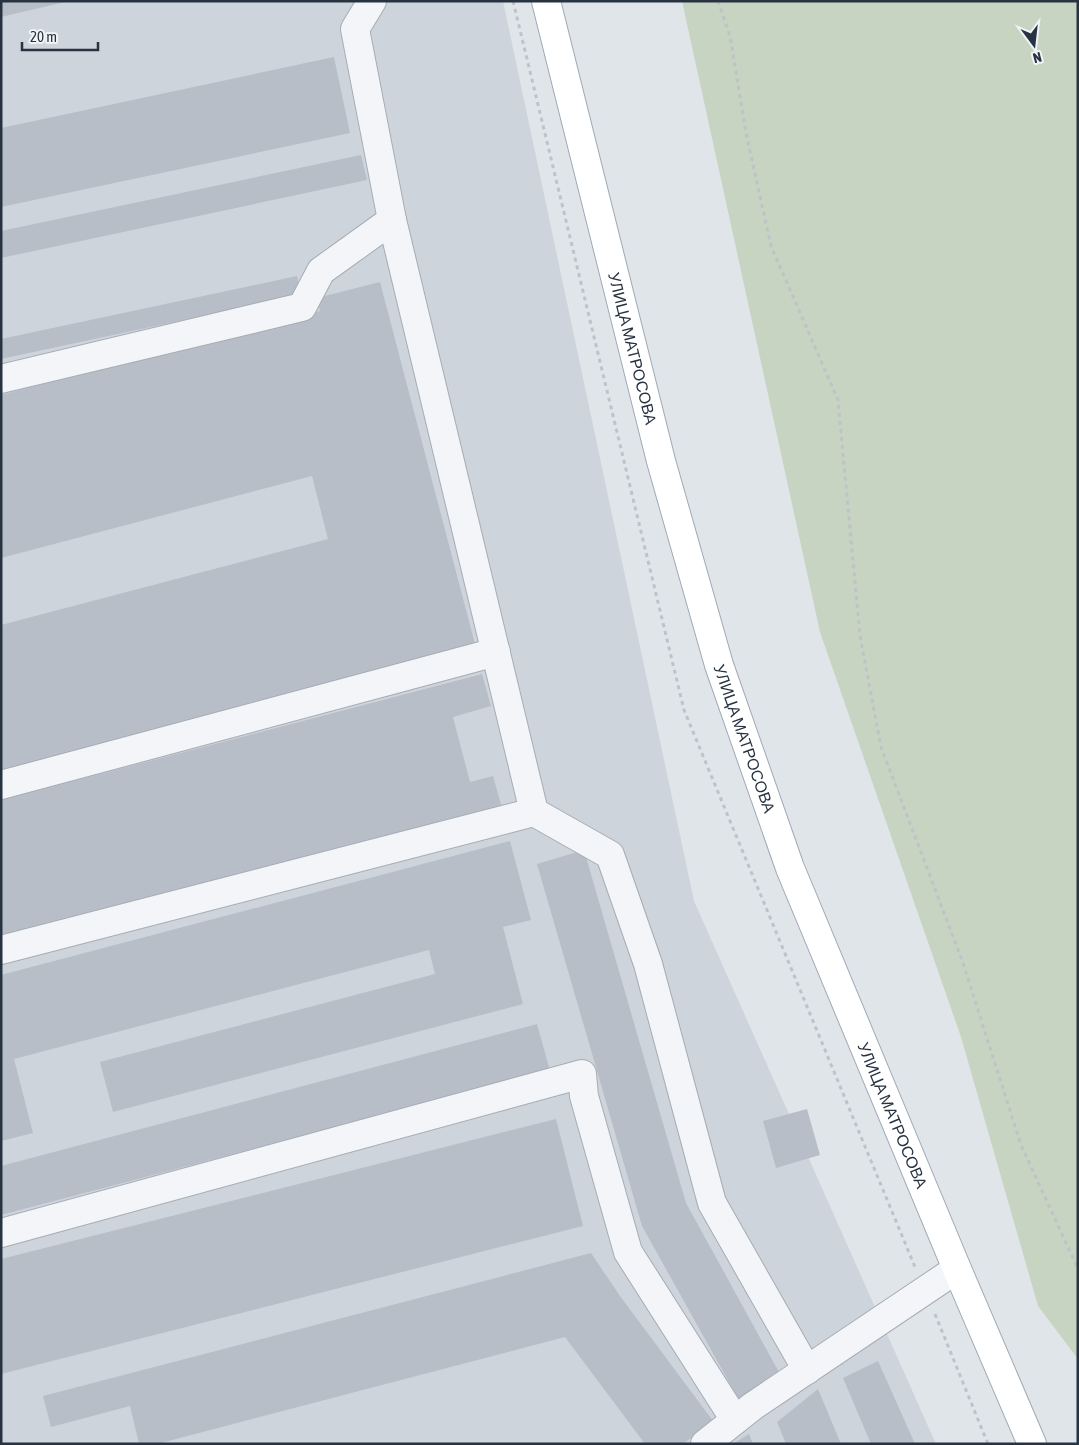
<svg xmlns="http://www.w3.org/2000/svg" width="1079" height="1445" font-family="'Asap Condensed',sans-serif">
  <rect width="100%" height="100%" fill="#e0e5ea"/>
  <polygon fill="#ced4dc" points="1,1 503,1 694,901 936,1444 1,1444"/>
  <polygon fill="#c7d4c1" points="682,1 1078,1 1078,1359 1038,1306 961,1037 820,632"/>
  <g fill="#b7bec7">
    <polygon points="1,1 65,1 65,2 1,17"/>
    <polygon points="334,57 350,133 1,207 1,128"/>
    <polygon points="361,155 367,180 1,258 1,231"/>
    <polygon points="297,276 301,295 1,359 1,339"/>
    <polygon points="380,282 476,648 1,772 1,625 328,539 312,476 1,558 1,395 320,311 317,298"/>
    <polygon points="482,674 491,706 453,717 470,782 493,776 502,808 1,940 1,800"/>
    <polygon points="510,841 531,920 503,927 523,1004 113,1112 100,1062 435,974 429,950 14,1059 33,1133 1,1141 1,975"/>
    <polygon points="584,850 686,1203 780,1374 739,1400 642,1226 537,864"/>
    <polygon points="537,1024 550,1071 1,1215 1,1166"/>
    <polygon points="807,1109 820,1155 776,1168 763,1121"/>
    <polygon points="556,1119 583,1226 1,1374 1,1259"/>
    <polygon points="591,1253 620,1296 713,1421 683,1444 645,1444 565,1337 157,1444 139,1444 130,1406 51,1427 43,1396"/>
    <polygon points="878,1361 915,1444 871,1444 843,1378"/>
    <polygon points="818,1389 841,1444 786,1444 777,1422"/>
    <polygon points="749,1434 753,1444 733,1444"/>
  </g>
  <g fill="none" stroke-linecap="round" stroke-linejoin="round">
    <g stroke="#a5acb4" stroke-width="30">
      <g id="minor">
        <polyline points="392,220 534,812"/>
        <polyline points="1,379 302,307 321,271 392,220 355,29 372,1"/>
        <polyline points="1,785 496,652"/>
        <polyline points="1,950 534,812 610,855 648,964 712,1203 807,1370"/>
        <polyline points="1,1233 582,1074 584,1096 628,1252 735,1420"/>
        <polyline points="705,1444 753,1406 957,1269"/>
      </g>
    </g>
    <g stroke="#9faab6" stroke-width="30">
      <g id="major">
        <path id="s1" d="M546,1L661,461L719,665L790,868L957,1269L1032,1444"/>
      </g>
    </g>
    <g stroke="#bec3c9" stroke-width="3" stroke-dasharray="4 4" stroke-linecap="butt">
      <polyline points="513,1 684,710 915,1267"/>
      <polyline points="718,1 730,36 746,133 771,246 838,400 860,636 881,747 963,963 1021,1145 1078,1269"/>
      <polyline points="935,1314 988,1444"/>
    </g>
    <use href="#minor" stroke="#f3f5f8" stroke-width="28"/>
    <use href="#major" stroke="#fff" stroke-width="28"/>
  </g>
  <g text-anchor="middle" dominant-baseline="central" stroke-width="4" stroke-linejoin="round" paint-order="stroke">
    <g font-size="16" fill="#283342" stroke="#f0f3f7">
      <text stroke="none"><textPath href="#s1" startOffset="358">УЛИЦА МАТРОСОВА</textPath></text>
      <text stroke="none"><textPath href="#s1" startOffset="764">УЛИЦА МАТРОСОВА</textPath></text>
      <text stroke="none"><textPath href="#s1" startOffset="1169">УЛИЦА МАТРОСОВА</textPath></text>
    </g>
  </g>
  <rect width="1079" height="1445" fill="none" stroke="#283342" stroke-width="5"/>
  <g transform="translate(1034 45) rotate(165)" stroke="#f0f3f7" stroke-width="4" paint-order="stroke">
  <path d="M0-4L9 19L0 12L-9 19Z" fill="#283342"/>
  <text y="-8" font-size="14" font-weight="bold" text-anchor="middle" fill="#283342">N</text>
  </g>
  <path d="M22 42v8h76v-8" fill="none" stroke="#283342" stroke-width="2.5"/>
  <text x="30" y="42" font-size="15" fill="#283342" stroke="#f0f3f7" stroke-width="4" paint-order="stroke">20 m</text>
</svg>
